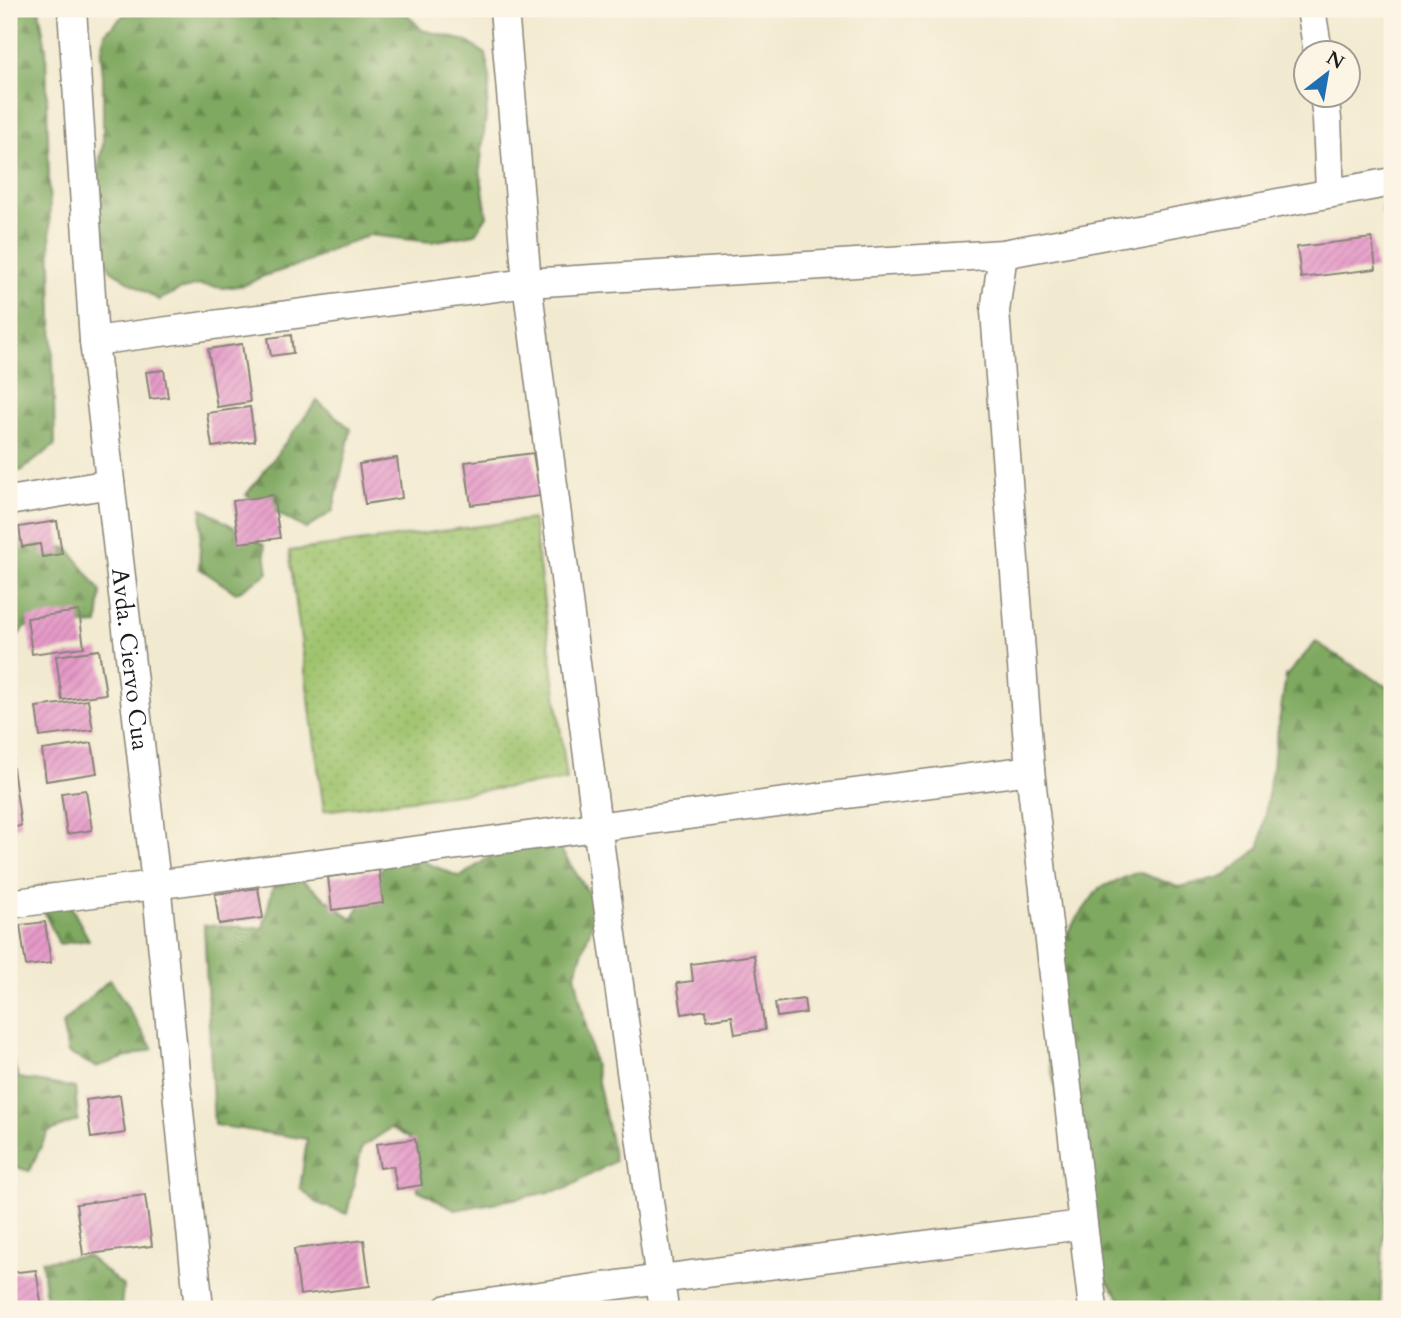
<svg xmlns="http://www.w3.org/2000/svg" width="1401" height="1318" font-family="Cardo,serif">
  <defs>
    <pattern id="forest-firs" width="22" height="20" patternUnits="userSpaceOnUse" patternTransform="scale(1.75)"><rect width="22" height="20" fill="#7fa960"/><path d="M5 1l3.5 6h-7zM16 11l3.5 6h-7z" fill="#67894e"/></pattern>
    <pattern id="park-dots" width="8" height="8" patternUnits="userSpaceOnUse" patternTransform="scale(1.75)"><rect width="8" height="8" fill="#9fc36d"/><path d="M2 2h.1M6 6h.1" fill="none" stroke="#88a75e" stroke-width="1.8" stroke-linecap="round"/></pattern>
    <pattern id="building-hatch" width="6" height="6" patternUnits="userSpaceOnUse" patternTransform="scale(1.75)"><rect width="6" height="6" fill="#e59ac8"/><path d="M-1 1l2-2M0 6l6-6M5 7l2-2" fill="none" stroke="#c484ab"/></pattern>
  </defs>
  <rect width="100%" height="100%" fill="#fcf5e5"/>
  <filter id="ink" filterUnits="userSpaceOnUse"><feTurbulence type="fractalNoise" baseFrequency=".0143" numOctaves="2"/><feDisplacementMap in="SourceGraphic" scale="14" xChannelSelector="R" yChannelSelector="G"/><feConvolveMatrix kernelMatrix="1 2 1 2 8 2 1 2 1" color-interpolation-filters="sRGB"/></filter>
  <filter id="wash" filterUnits="userSpaceOnUse"><feTurbulence type="fractalNoise" baseFrequency=".00686" numOctaves="4" result="noise"/><feDisplacementMap in="SourceGraphic" scale="28" xChannelSelector="R" yChannelSelector="G"/><feGaussianBlur stdDeviation="1.57" result="paint"/><feColorMatrix in="noise" values="0 0 0 0 0 0 0 0 0 0 0 0 0 0 0 0 0 1.4 0 .05"/><feComposite in="paint" operator="in"/></filter>
  <g filter="url(#wash)">
    <rect width="100%" height="100%" fill="#f2ead0"/>
    <g fill="url(#forest-firs)" stroke="#4e623e" stroke-width="2">
      <polygon points="9,9 39,9 46,49 55,445 21,471 9,471"/>
      <polygon points="130,9 252,9 253,13 274,18 279,9 407,9 406,13 422,30 466,41 486,54 490,79 480,169 487,216 475,234 431,242 369,235 329,251 308,262 264,276 245,285 223,288 199,285 179,290 159,300 112,271 99,254 89,211 103,145 103,76 101,55 105,33"/>
      <polygon points="1392,170 1392,227 1381,211"/>
      <polygon points="317,401 351,429 333,511 306,529 246,495"/>
      <polygon points="202,508 264,545 268,573 236,593 199,568"/>
      <polygon points="9,540 68,548 101,592 98,624 25,627 9,646"/>
      <polygon points="1316,642 1392,690 1392,1156 1387,1167 1380,1309 1128,1309 1095,1265 1047,1051 1047,961 1099,888 1138,872 1179,887 1225,876 1260,847 1286,676"/>
      <polygon points="555,841 598,907 575,974 615,1161 565,1189 456,1210 418,1190 409,1138 391,1128 362,1147 347,1214 316,1203 300,1188 307,1139 214,1125 204,925 263,928 279,862 352,919 394,849 460,877 507,845"/>
      <polygon points="58,882 89,940 59,944 33,888"/>
      <polygon points="110,979 153,1049 96,1067 68,1053 62,1024"/>
      <polygon points="9,1051 19,1078 75,1088 78,1120 48,1132 29,1171 9,1165"/>
      <polygon points="87,1256 123,1286 121,1309 46,1305 42,1261"/>
    </g>
    <polygon fill="url(#park-dots)" stroke="#5e7044" stroke-width="2" points="533,519 567,780 324,811 289,551"/>
    <g id="blocks">
      <g fill="url(#building-hatch)">
        <polygon points="1372,238 1376,269 1301,278 1297,247"/>
        <polygon points="291,335 293,353 271,356 268,338"/>
        <polygon points="242,344 250,402 217,407 208,349"/>
        <polygon points="164,370 168,397 150,399 146,372"/>
        <polygon points="250,407 255,441 212,447 207,413"/>
        <polygon points="533,453 540,496 471,505 465,462"/>
        <polygon points="397,458 402,498 365,504 359,464"/>
        <polygon points="273,495 280,538 239,543 233,501"/>
        <polygon points="57,521 62,554 42,557 40,544 22,547 19,527"/>
        <polygon points="79,611 84,647 32,654 27,618"/>
        <polygon points="99,650 106,694 62,700 56,656"/>
        <polygon points="88,700 93,730 40,737 36,707"/>
        <polygon points="10,737 14,759 9,760 9,738"/>
        <polygon points="92,743 97,773 46,781 42,750"/>
        <polygon points="13,768 21,826 9,828 9,769"/>
        <polygon points="86,790 92,830 67,834 61,793"/>
        <polygon points="379,870 383,903 332,910 328,877"/>
        <polygon points="258,888 263,918 219,924 215,894"/>
        <polygon points="45,922 51,963 26,966 20,925"/>
        <polygon points="754,955 765,1030 735,1034 732,1016 707,1020 706,1010 682,1014 677,983 693,981 691,964"/>
        <polygon points="10,973 13,995 9,995 9,974"/>
        <polygon points="804,999 806,1013 777,1017 775,1003"/>
        <polygon points="120,1095 125,1133 91,1138 86,1100"/>
        <polygon points="415,1139 422,1185 397,1189 393,1166 380,1168 376,1144"/>
        <polygon points="145,1195 152,1246 83,1255 76,1204"/>
        <polygon points="364,1240 370,1286 300,1295 294,1249"/>
        <polygon points="36,1270 42,1308 9,1309 9,1273"/>
      </g>
    </g>
  </g>
  <g filter="url(#ink)">
    <use href="#blocks" fill-opacity="0" stroke="#878376" stroke-width="2"/>
    <g fill="none" stroke-linecap="round" stroke-linejoin="round">
      <g stroke="#878376" stroke-width="31">
        <g id="minor">
          <path id="s1" d="M72,9L94,341L156,883L199,1309"/>
          <polyline points="504,9 527,283 597,826 664,1309"/>
          <polyline points="1311,9 1318,52"/>
          <polyline points="1324,94 1327,119 1330,193"/>
          <polyline points="1003,254 995,311 1030,770 1093,1309"/>
          <polyline points="94,341 527,283 1003,254 1392,182"/>
          <polyline points="9,501 110,484"/>
          <polyline points="9,904 1030,770"/>
          <polyline points="447,1309 660,1279 1082,1225"/>
        </g>
      </g>
      <use href="#minor" stroke="#fff" stroke-width="28"/>
    </g>
  </g>
  <g text-anchor="middle" dominant-baseline="central" stroke-width="6" stroke-linejoin="round" paint-order="stroke">
    <g font-size="24" fill="#1c1c1c" stroke="#fcf5e5">
      <text stroke="none"><textPath href="#s1" startOffset="653">Avda. Ciervo Cua</textPath></text>
    </g>
  </g>
  <rect width="1401" height="1318" fill="none" stroke="#fcf5e5" stroke-width="35"/>
  <g transform="translate(1327 74) rotate(31)"><circle r="33" fill="#fcf5e5" stroke="#a29e95" stroke-width="2"/>
  <path d="M0-5L12 26L0 18L-12 26Z" fill="#1f6fb2"/>
  <text y="-10" font-size="19" font-weight="bold" text-anchor="middle" fill="#1c1c1c">N</text>
  </g>
</svg>
